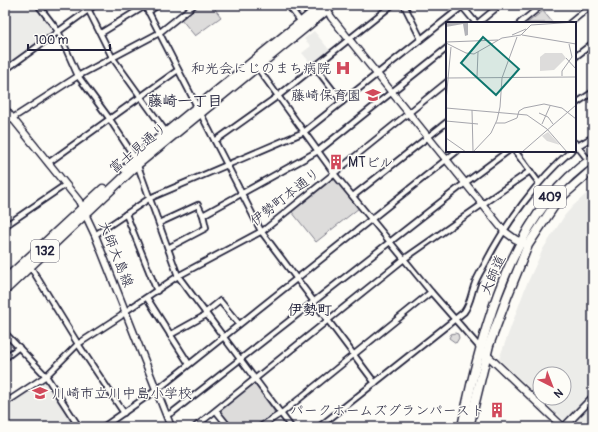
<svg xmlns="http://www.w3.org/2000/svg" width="598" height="432" font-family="Pangolin,'Klee One',sans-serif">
  <rect width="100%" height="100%" fill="#fdfcf7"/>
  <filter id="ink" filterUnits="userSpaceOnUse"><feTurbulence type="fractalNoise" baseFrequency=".025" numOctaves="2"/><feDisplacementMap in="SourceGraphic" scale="8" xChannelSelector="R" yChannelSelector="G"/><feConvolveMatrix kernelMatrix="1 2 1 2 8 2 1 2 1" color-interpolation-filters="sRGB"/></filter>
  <g filter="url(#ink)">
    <g fill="#ecece9">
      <polygon points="5,5 32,5 52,30 52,31 5,65"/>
      <polygon points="314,31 331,52 313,66 302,53 311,46 304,39"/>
      <polygon points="593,188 593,390 564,420 540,398 564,398 564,374 540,374 540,398 499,359 526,286 543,249 565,215 573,206"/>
      <polygon points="45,381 47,381 76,427 5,427 5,406"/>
      <polygon points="593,403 593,427 570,427"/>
    </g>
    <g fill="#dddcdb" stroke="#807f8b">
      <polygon points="199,5 212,5 221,17 195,36 181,19"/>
      <polygon points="543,11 553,23 527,23"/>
      <polygon points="333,179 335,179 359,208 316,242 292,212"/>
      <polygon points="455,333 458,334 459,338 456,343 449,338 451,334"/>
      <polygon points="252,384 255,385 274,411 274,413 256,427 231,427 220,412 220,410"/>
    </g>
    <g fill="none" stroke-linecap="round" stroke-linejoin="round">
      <g stroke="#22223b" stroke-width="8">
        <g id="minor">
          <polyline points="38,5 58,31 78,76 109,118 135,158 178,276 291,427"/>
          <polyline points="86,5 112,57 166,132"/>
          <polyline points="145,5 261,231 375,383"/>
          <polyline points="288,5 301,22"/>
          <polyline points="404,5 421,39"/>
          <polyline points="461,5 476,23"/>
          <polyline points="148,12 158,5"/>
          <polyline points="478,23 500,5"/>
          <polyline points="520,23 542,5"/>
          <polyline points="570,23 592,5"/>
          <polyline points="101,33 145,6"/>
          <polyline points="575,57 593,43"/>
          <polyline points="257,67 336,176 431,292 481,349"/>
          <polyline points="315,67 342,102"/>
          <polyline points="5,70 95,5"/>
          <polyline points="575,104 593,92"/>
          <polyline points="5,123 78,76 159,33 194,5"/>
          <polyline points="215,141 278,96 392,5"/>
          <polyline points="575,143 589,161"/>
          <polyline points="576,147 593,137"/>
          <polyline points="515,151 539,183"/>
          <polyline points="48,163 178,70"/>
          <polyline points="353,196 447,122"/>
          <polyline points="126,214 157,291"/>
          <polyline points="203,215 318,151 447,48"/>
          <polyline points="159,223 198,205 203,215 206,228 168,248"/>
          <polyline points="5,226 65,185"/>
          <polyline points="95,235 150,198 304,132 464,5"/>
          <polyline points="30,266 78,344 124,413"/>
          <polyline points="147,298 189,364"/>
          <polyline points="205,313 220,301 239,324"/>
          <polyline points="5,333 46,376 79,427"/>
          <polyline points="170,335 206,315"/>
          <polyline points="5,358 19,347"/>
          <polyline points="5,403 46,376 78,344 121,316 126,311 178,276 264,230 447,82"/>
          <polyline points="216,411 229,427"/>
          <polyline points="167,415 173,412 465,183 508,151"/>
          <polyline points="103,427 162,386 457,151"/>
          <polyline points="195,427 404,259 530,171"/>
          <polyline points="260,427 283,412 431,292"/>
          <path d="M319,427L464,312C470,304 471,295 474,286C476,279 481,271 485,264C504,226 538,179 571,151"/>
        </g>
      </g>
      <g stroke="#22223b" stroke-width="9">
        <g id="tertiary">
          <polyline points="328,7 329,13 331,17 504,231 515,239 525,244"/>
          <polyline points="5,109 79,201 95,235 171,427"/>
          <polyline points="486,354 563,427"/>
          <polyline points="564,427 593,397"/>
        </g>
      </g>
      <g stroke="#22223b" stroke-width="11">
        <g id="trunk">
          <polyline points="125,169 141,153 322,5"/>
          <polyline points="5,280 103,189"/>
          <polyline points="5,290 138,164 333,5"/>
          <path d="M462,427C480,337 512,211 593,158"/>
          <polyline points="469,427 489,345 507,297 528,245 558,200 593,169"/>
        </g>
      </g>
      <use href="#minor" stroke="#fdfcf7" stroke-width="4.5"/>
      <use href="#tertiary" stroke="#fdfcf7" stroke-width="6"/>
      <use href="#trunk" stroke="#fdfcf7" stroke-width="8"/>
    </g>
  </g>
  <defs>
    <g id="hospital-bare" transform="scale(1.2)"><path d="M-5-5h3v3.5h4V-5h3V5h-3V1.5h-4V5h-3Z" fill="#d1495b" stroke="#fdfcf7" stroke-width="2.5" paint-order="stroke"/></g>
    <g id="school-bare" transform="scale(1.2)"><path d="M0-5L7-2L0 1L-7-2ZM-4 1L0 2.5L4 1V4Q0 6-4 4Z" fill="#d1495b" stroke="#fdfcf7" stroke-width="2.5" paint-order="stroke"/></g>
    <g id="building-bare" transform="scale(1.2)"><path d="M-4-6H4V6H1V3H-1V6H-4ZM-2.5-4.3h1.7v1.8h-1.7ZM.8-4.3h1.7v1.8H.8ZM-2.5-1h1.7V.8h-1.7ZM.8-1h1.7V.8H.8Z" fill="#d1495b" stroke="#fdfcf7" stroke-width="2.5" paint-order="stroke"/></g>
  </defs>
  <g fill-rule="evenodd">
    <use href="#hospital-bare" x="343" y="68"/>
    <use href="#school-bare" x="373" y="95"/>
    <use href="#building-bare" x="336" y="162"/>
    <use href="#school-bare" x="40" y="393"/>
    <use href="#building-bare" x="497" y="410"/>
  </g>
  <g text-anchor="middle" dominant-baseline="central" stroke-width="3" stroke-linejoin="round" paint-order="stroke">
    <g fill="#fdfcf7" stroke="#646373" stroke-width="1">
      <rect x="534" y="186" width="32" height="22" rx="3"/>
      <rect x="31" y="240" width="28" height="22" rx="3"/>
    </g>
    <g font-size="13" font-weight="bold" fill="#22223b">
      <text x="550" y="197">409</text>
      <text x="45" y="251">132</text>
    </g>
    <g font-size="14" fill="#22223b" stroke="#fdfcf7" text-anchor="end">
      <text x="331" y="68">和光会にじのまち病院</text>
      <text x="361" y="95">藤崎保育園</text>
      <text x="348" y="162" text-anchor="start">MTビル</text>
      <text x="52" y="393" text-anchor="start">川崎市立川中島小学校</text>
      <text x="485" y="410">パークホームズグランパースト</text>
    </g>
    <g font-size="14" fill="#22223b" stroke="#fdfcf7">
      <text transform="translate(138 148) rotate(-40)">富士見通り</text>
      <text transform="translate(285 197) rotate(-38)">伊勢町本通り</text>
      <text transform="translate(116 254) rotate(68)">大師大島線</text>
      <text transform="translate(493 275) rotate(-67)">大師道</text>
    </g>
    <g font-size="15" font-weight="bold" fill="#22223b" stroke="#fdfcf7">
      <text x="185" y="101">藤崎一丁目</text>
      <text x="310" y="310">伊勢町</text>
    </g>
  </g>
  <g transform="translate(446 22)">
    <rect width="130" height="130" fill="#fdfcf7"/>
    <path d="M99,31H116L120,36L108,48L94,49V35ZM102,110L114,123L101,119L96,114Z" fill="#dddcdb"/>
    <path d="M0,0H22V13L19,14L17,2L0,5Z" fill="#b2b2b7"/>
    <path fill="none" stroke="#a5a5ac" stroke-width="1" d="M66,13L80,7M76,13L130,22M1,20L52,18M0,21L20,31L28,32L56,16L75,13L85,3L130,0M120,36L130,47M116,54V49L126,35L123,22M31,55L32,30M0,56L130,55M0,79L5,25M0,86L81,93L101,107L121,130M26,88L27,129M93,91L102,95L107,102M0,99L32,102M50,101H59L71,96L73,89L78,86L98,82L116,86L130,97M96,102L104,84M0,116L20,130M27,130L45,111L51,98L54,85L56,56L71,15M76,130L130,83"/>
    <path fill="#0f766e" fill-opacity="0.15" stroke="#0f766e" stroke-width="2" d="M37,15L73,47L50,73L15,41Z"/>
    <rect width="130" height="130" fill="none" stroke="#22223b" stroke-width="2"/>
  </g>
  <rect width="598" height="432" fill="none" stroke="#fdfcf7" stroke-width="20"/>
  <rect x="10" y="10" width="578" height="412" fill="none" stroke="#22223b" stroke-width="1.5" filter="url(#ink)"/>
  <g transform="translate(552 386) rotate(138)"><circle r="19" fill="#fdfcf7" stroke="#a5a5ac"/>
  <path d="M0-3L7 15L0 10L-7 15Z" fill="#d1495b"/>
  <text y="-6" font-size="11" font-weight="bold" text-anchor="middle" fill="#22223b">N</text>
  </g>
  <path d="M28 44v6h82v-6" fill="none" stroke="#22223b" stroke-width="2"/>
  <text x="34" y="44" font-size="12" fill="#22223b" stroke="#fdfcf7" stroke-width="3" paint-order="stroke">100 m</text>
</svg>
